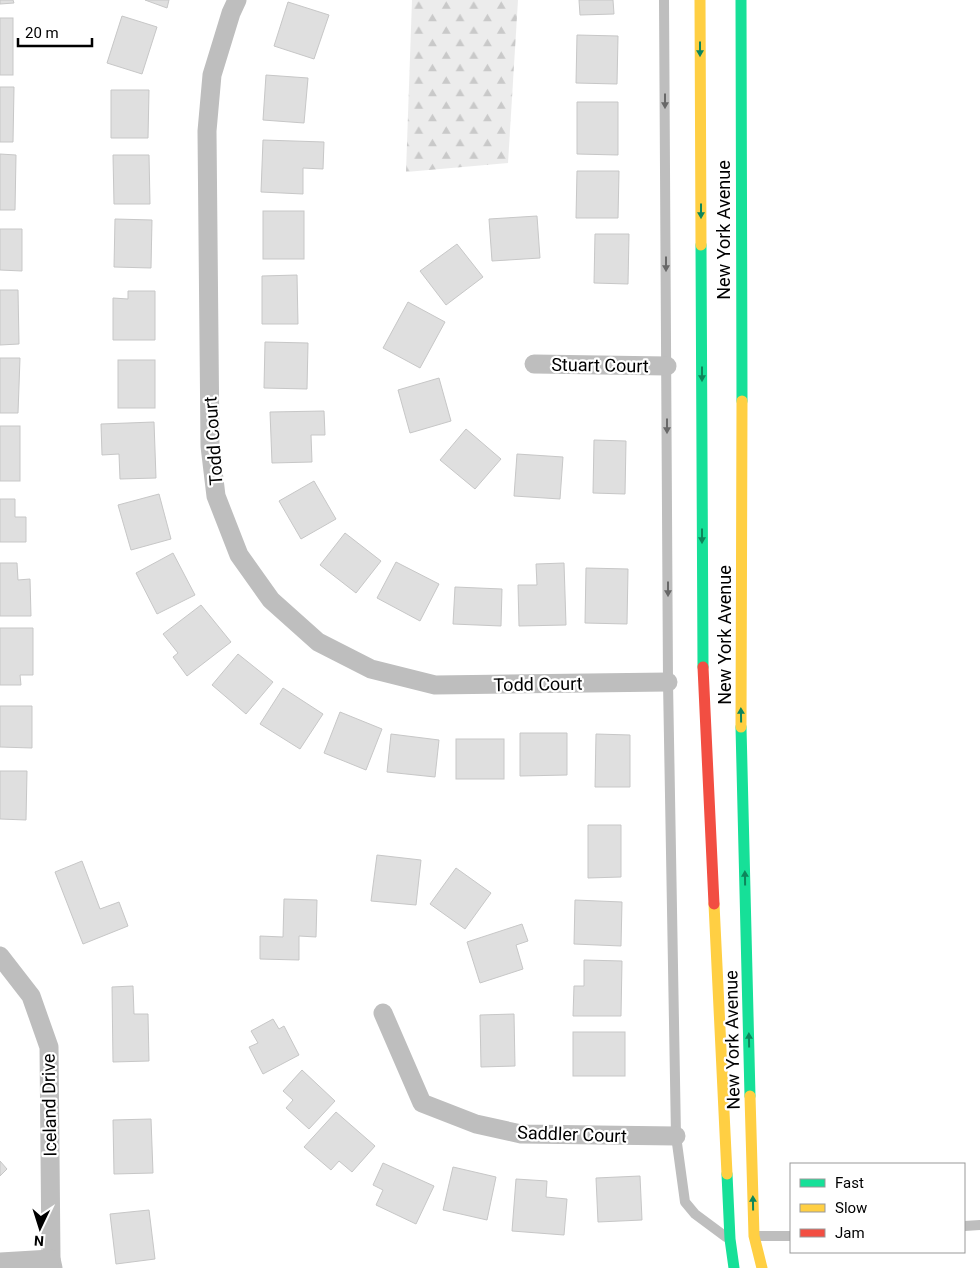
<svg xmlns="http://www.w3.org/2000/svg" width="980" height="1268" font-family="Roboto,sans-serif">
  <defs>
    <pattern id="forest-firs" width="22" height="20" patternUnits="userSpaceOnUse" patternTransform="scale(1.25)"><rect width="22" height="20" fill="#ececec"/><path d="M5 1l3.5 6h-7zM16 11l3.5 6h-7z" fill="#c9c9c9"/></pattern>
  </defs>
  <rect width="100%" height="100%" fill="#fff"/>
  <polygon fill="url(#forest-firs)" points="412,0 518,0 508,163 406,172"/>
  <g fill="#dfdfdf" stroke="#c7c7c7">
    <polygon points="0,0 13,0 14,3 0,4"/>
    <polygon points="145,0 169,0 167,8"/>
    <polygon points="579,0 613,0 614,14 580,15"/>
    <polygon points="288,2 329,15 314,59 274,46"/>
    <polygon points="122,16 157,27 142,74 107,63"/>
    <rect x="0" y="18" width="13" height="57"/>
    <polygon points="577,35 618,36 617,84 576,83"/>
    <polygon points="266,75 308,78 304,123 263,120"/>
    <polygon points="0,87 14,87 13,142 0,142"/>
    <polygon points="111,90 149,90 148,138 111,138"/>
    <polygon points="577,102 618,102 618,155 577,154"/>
    <polygon points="263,140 324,142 323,169 303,168 303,194 261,192"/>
    <polygon points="0,154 16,155 15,210 0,210"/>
    <polygon points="113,155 149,155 150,204 114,204"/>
    <polygon points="577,171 619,171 618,218 576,218"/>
    <rect x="263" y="211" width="41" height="48"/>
    <polygon points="537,216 540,258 492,261 489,219"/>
    <polygon points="115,219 152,220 151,268 114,267"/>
    <polygon points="0,229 22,229 22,271 0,270"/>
    <polygon points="595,234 629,234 628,284 594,283"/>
    <polygon points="457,244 483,277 446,305 420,271"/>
    <polygon points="297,275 298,324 262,324 262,276"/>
    <polygon points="0,290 18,290 19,344 0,345"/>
    <polygon points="128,291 155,291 155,340 113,340 113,298 128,299"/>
    <polygon points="408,302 445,322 420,368 383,348"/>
    <polygon points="265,342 308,343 307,389 264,388"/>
    <polygon points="0,358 20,358 18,413 0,413"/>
    <rect x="118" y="360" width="37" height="48"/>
    <polygon points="439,378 451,421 410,433 398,390"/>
    <polygon points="324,411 325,435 311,435 312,462 272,463 270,412"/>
    <polygon points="154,422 156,478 120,479 119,454 102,455 101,424"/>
    <rect x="0" y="426" width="20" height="55"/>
    <polygon points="466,429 501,459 475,489 440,460"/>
    <polygon points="594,440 626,441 625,494 593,493"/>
    <polygon points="517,454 563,457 560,499 514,496"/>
    <polygon points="314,481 336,519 301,539 279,501"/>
    <polygon points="159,494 171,539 131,550 118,505"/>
    <polygon points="0,499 15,499 15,517 26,517 26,542 0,542"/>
    <polygon points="345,533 381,561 356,593 320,565"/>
    <polygon points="173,553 195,595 157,614 136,573"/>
    <polygon points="396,562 439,584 420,621 377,598"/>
    <polygon points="0,563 17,563 18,580 30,579 31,616 0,616"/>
    <polygon points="564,563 566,625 519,626 518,585 537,585 536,564"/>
    <polygon points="586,568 628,569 627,624 585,623"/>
    <polygon points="455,587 502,589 501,626 453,624"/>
    <polygon points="201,605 231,642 187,676 173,657 178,653 163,634"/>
    <polygon points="0,628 33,628 33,675 20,675 21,685 0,685"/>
    <polygon points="238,654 273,682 246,714 212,685"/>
    <polygon points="283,688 323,714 300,749 260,724"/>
    <polygon points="0,706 32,706 32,748 0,747"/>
    <polygon points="340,712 382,729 366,770 324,753"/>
    <polygon points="520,733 567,733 567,775 520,776"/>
    <polygon points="391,734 439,740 435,777 387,772"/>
    <polygon points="596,734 630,735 630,787 595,787"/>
    <rect x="456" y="739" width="48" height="40"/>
    <polygon points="0,771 27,771 26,820 0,819"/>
    <polygon points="588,825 621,825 621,877 588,878"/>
    <polygon points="377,855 421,860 416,905 371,901"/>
    <polygon points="82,861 100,909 119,902 128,926 83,944 55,872"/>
    <polygon points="456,868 491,893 465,929 430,904"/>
    <polygon points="284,899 317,900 316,937 299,936 299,960 260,959 260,936 283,937"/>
    <polygon points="575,900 622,902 621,946 574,944"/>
    <polygon points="522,924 528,941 516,945 523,969 480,983 467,942"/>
    <polygon points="584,960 622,961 621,1016 573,1016 574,986 584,986"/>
    <polygon points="133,986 134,1014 148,1014 149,1061 113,1062 112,987"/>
    <polygon points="514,1014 515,1066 481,1067 480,1015"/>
    <polygon points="273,1019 279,1029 284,1026 299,1055 263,1074 249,1047 258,1043 251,1031"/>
    <rect x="573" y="1032" width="52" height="44"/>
    <polygon points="302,1070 335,1101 309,1129 286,1108 293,1100 283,1091"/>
    <polygon points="336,1112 375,1146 352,1172 339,1161 331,1170 304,1147"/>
    <polygon points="151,1119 153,1173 114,1174 113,1120"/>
    <polygon points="0,1161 7,1169 0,1176"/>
    <polygon points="383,1163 434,1186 416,1224 376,1205 383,1190 373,1185"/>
    <polygon points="453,1167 496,1177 487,1220 443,1210"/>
    <polygon points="640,1176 642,1220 598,1222 596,1178"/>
    <polygon points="516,1179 547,1181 546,1197 567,1199 564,1235 512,1231"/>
    <polygon points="149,1210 155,1259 116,1264 110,1214"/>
  </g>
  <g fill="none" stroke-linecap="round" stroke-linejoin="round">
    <g stroke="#bebebe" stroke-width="10">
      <polyline points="664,0 668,682 676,1136 685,1202 695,1214 726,1237"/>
      <polyline points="964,1226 980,1225"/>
      <polyline points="755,1236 791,1236"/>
    </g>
    <g stroke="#bebebe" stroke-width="19">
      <polyline points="237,0 231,13 212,75 207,131 210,446 216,496 239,555 271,600 318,642 371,669 435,685 668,682"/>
      <polyline points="534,364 667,366"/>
      <polyline points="0,956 31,996 49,1047 51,1259 53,1268"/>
      <polyline points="383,1013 422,1103 476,1124 521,1134 676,1136"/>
      <polyline points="0,1262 51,1259"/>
    </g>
    <g stroke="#16e098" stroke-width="11">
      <polyline points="741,0 742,401"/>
      <polyline points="701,245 703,667"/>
      <polyline points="741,727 750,1096"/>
      <polyline points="727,1174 730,1239 734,1268"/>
    </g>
    <g stroke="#ffcf43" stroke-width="11">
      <polyline points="700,0 701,245"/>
      <polyline points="741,727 742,401"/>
      <polyline points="714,904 727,1174"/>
      <polyline points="750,1096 754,1236 762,1268"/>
    </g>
    <polyline stroke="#f24e42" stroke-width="11" points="703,667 714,904"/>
  </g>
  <defs><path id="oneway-solid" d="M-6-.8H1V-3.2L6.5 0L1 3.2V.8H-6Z" transform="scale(1.25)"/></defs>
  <g fill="#0d865b">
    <use href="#oneway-solid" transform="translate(700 49) rotate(90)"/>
    <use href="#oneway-solid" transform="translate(701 211) rotate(90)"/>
    <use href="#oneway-solid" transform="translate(702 374) rotate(90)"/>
    <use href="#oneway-solid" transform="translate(702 536) rotate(90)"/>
    <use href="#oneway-solid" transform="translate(741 715) rotate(-91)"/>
    <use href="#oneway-solid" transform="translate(745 878) rotate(-91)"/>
    <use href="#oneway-solid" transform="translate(749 1040) rotate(-91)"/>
    <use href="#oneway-solid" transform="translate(753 1203) rotate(-91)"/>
  </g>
  <g fill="#686868">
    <use href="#oneway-solid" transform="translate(665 101) rotate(90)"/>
    <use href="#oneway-solid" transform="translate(666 264) rotate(90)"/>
    <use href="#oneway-solid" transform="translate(667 426) rotate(90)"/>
    <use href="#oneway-solid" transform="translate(668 589) rotate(90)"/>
  </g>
  <g text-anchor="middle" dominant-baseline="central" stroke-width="4.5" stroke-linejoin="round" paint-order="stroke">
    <g font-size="18" fill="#000" stroke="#fff">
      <text transform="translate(723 230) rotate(-90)">New York Avenue</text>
      <text transform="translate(600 365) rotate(1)">Stuart Court</text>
      <text transform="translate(213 441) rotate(-94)">Todd Court</text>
      <text transform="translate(724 635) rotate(-90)">New York Avenue</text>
      <text transform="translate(538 684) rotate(-1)">Todd Court</text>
      <text transform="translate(732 1040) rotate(-91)">New York Avenue</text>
      <text transform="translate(49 1105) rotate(-91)">Iceland Drive</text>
      <text transform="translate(572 1134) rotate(2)">Saddler Court</text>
    </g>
  </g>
  <rect x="790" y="1163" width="175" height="90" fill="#ffffff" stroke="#999999"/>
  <rect x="800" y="1179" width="25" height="8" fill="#16e098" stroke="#999999"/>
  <text x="835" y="1188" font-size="15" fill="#000000">Fast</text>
  <rect x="800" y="1204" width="25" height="8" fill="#ffcf43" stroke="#999999"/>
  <text x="835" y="1213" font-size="15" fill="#000000">Slow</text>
  <rect x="800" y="1229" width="25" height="8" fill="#f24e42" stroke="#999999"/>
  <text x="835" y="1238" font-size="15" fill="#000000">Jam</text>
  <g transform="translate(40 1228) rotate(184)" stroke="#ffffff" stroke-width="4" paint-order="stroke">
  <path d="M0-4L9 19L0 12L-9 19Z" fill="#000000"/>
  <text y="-8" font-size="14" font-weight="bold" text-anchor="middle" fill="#000000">N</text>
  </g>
  <path d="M18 38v8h74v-8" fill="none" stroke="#000000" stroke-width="2.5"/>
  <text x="25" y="38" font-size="15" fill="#000000" stroke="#ffffff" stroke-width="4" paint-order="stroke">20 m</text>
</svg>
